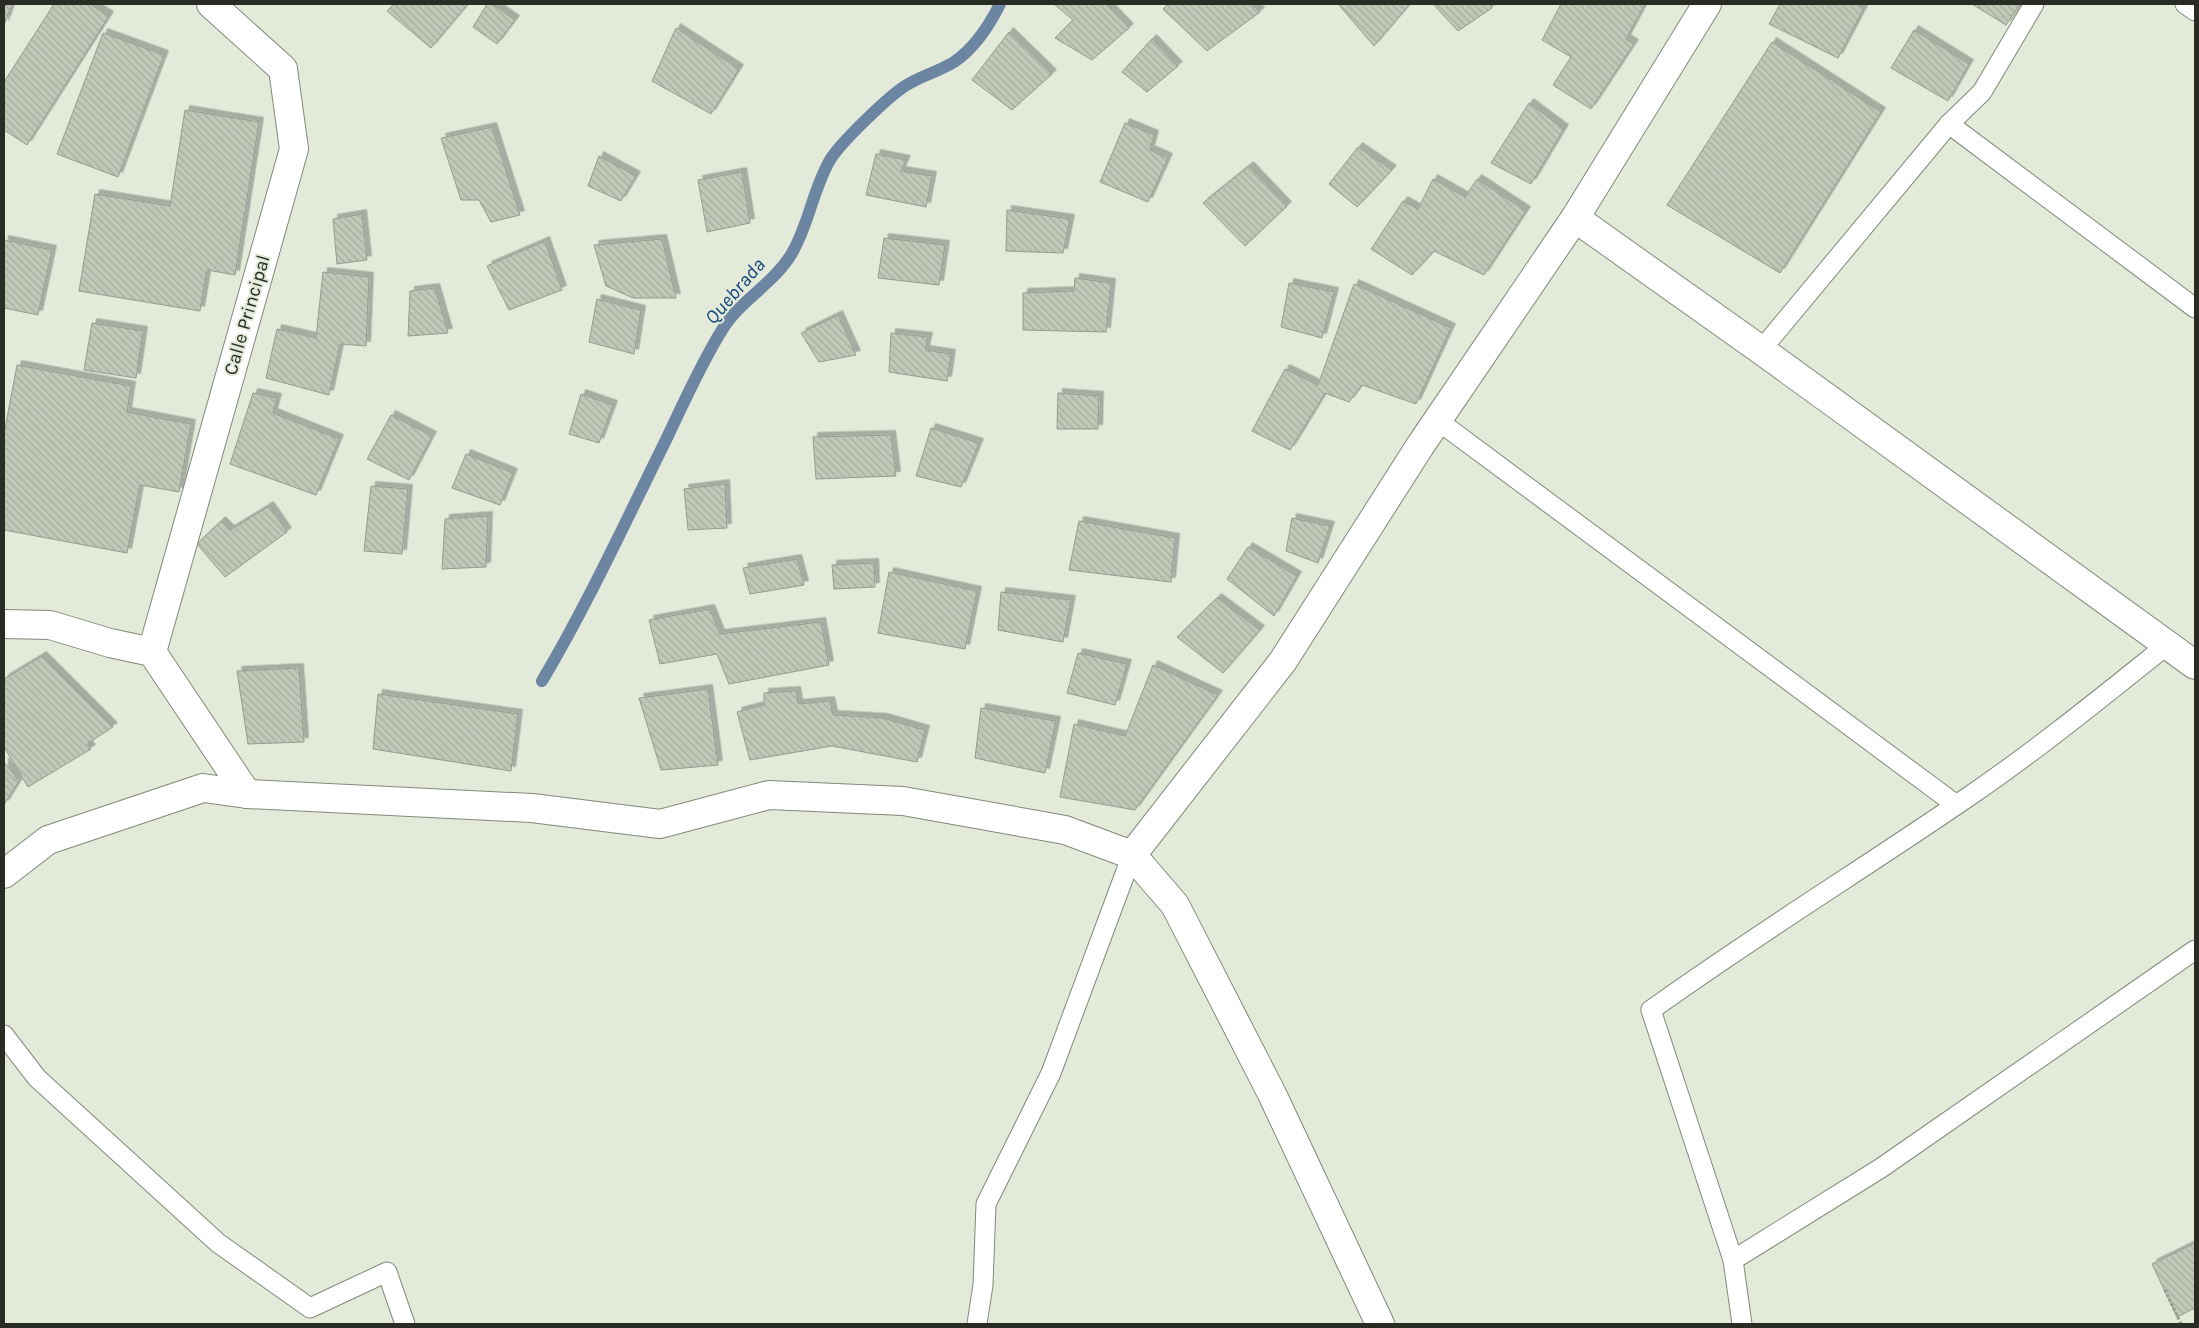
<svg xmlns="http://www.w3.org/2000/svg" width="2199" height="1328" font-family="Karla,sans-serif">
  <defs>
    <pattern id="building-back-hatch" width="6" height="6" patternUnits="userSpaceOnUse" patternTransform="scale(1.25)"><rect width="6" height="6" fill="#c1c8b8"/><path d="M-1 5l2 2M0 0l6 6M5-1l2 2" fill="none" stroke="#a6ac9e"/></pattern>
    <filter id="shadow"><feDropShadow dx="4.5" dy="-4.5" stdDeviation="0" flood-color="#0004"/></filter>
  </defs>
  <rect width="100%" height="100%" fill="#e3eada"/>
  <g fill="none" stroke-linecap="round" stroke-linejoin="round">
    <path stroke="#6b85a2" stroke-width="12" d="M542,681C587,605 624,525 663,446C682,407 699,367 722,330C740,300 774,284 792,253C809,224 813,189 830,160C840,143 888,97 905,86C920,76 938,72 954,62C975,48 989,26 1000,4"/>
  </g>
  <g fill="url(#building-back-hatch)" stroke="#959b8d" filter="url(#shadow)">
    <polygon points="4,4 12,4 4,25"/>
    <polygon points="54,4 90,4 109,16 27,145 4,130 4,82"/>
    <polygon points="394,4 468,4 431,48 387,11"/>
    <polygon points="487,4 492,4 515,20 497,44 473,27"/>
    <polygon points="1054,4 1106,4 1129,28 1092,60 1055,38 1073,20"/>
    <polygon points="1168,4 1252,4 1260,12 1207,51 1163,9"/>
    <polygon points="1338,4 1410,4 1374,46"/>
    <polygon points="1433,4 1491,4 1492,8 1458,31"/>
    <polygon points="1561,4 1645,4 1626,39 1634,44 1591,109 1553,85 1571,57 1542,40"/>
    <polygon points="1780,4 1857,4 1864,8 1838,58 1769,24"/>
    <polygon points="1972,4 2020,4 2006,25"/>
    <polygon points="676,28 739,69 711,114 652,81"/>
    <polygon points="1914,30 1969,64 1948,101 1891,68"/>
    <polygon points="1009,32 1052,74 1012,110 972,80"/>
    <polygon points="103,33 164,55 118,177 57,154"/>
    <polygon points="1152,39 1178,66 1147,92 1122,72"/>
    <polygon points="1772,42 1881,112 1780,273 1667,205"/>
    <polygon points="1529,103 1564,129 1531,184 1491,163"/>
    <polygon points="185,110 259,122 235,275 207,270 200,311 79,291 95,194 170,206"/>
    <polygon points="1125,123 1154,135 1150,150 1168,158 1148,202 1100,182"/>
    <polygon points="492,127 520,215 491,222 479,200 461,200 441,138"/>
    <polygon points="1358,147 1392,170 1357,207 1329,184"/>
    <polygon points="876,154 906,160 901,171 932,176 926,207 866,195"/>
    <polygon points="599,156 636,176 621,201 588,186"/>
    <polygon points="1249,166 1287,206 1245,246 1203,203"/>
    <polygon points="742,172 750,223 707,232 698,180"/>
    <polygon points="1433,179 1465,197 1477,179 1526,211 1484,275 1434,251 1412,275 1371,249 1403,201 1418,209"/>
    <polygon points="1007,210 1070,219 1063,253 1006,251"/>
    <polygon points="362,214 367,260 337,264 333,219"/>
    <polygon points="884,238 945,245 939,285 878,278"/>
    <polygon points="662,239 676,298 633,298 606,286 594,245"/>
    <polygon points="4,240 52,250 38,315 4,308"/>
    <polygon points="545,241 562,290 509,310 487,266"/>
    <polygon points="323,272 369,277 366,346 340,344 329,395 266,378 277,329 316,338"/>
    <polygon points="1075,278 1111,283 1106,332 1023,330 1023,293 1074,291"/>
    <polygon points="1289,283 1334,292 1322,338 1281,327"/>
    <polygon points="1354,284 1451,328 1416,404 1362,385 1349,402 1325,393 1290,450 1252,431 1285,369 1318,385"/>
    <polygon points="435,288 448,333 408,336 410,291"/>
    <polygon points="597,299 641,310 634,354 589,342"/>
    <polygon points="838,315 856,355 819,362 801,333"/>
    <polygon points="92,323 143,331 136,378 84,370"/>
    <polygon points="891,333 928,337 925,350 951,354 947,381 889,372"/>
    <polygon points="17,365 131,386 127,412 191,424 179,492 140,485 127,553 4,530 4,434"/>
    <polygon points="253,393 277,398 273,413 339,439 316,495 230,464"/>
    <polygon points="1058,393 1099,396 1098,429 1057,429"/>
    <polygon points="581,394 613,405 599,443 569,434"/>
    <polygon points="391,415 432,436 409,480 367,459"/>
    <polygon points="931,428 979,443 961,487 916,476"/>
    <polygon points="891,435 896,476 816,479 813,437"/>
    <polygon points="466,454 513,473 500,505 452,488"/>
    <polygon points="725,484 727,528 688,530 684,489"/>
    <polygon points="371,486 408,489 402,554 364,551"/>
    <polygon points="269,506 287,532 225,577 197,544 221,521 230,530"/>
    <polygon points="488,516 486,567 442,569 445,519"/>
    <polygon points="1292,518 1330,526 1318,563 1286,551"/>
    <polygon points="1079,521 1175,538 1171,582 1069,570"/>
    <polygon points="1248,547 1297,576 1274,616 1227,579"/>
    <polygon points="797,559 804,585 750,594 743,568"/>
    <polygon points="874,563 875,587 834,589 832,565"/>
    <polygon points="889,572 977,591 965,649 878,633"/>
    <polygon points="1001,592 1071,600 1063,642 998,630"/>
    <polygon points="1217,598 1260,630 1223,673 1177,637"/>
    <polygon points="710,609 720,634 821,622 829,665 729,684 717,654 660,664 649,620"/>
    <polygon points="1078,653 1127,664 1115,705 1067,693"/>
    <polygon points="42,656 113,727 87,744 91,749 28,787 4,747 4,679"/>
    <polygon points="1153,665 1218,695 1135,810 1060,797 1074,724 1125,736"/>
    <polygon points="299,668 304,742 248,744 237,671"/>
    <polygon points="708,689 718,765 661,770 639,698"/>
    <polygon points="796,691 798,704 830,701 833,715 883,718 925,730 917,762 832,746 750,760 737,712 764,705 764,693"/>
    <polygon points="378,694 518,714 511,771 373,749"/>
    <polygon points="981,708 1056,721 1045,773 975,758"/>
    <polygon points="4,762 19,781 4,805"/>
    <polygon points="2195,1243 2195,1308 2177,1317 2152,1264"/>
  </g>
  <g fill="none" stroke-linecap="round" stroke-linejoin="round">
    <g stroke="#83897a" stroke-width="21">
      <g id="lane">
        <polyline points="2185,4 2195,11"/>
        <polyline points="1949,124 2195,308"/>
        <polyline points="1761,350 1949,124 1982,92 2034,4"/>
        <polyline points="1437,420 1955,804"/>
        <polyline points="4,1035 37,1078 218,1243 310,1308 387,1272 405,1324"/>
        <polyline points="1733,1260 1881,1168 2195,950"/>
        <polyline points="977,1324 983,1285 986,1204 1051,1073 1132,855"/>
        <path d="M1742,1324L1733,1260L1651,1010C1754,936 1863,869 1968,797C2037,750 2102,697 2167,645"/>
      </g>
    </g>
    <g stroke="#83897a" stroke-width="30">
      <g id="street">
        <polyline points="1575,218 1761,350 2195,665"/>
        <polyline points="4,624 50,625 110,643 152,652 247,794"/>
        <polyline points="152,652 294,149 283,69 211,4"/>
        <polyline points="1132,855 1283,661 1420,446 1575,218 1707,4"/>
        <polyline points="4,874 48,840 203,788 247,794 532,808 660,824 769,795 903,801 1065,830 1132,855 1175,905 1272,1094 1380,1324"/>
      </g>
    </g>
    <polyline stroke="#959a8e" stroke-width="3" stroke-dasharray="2.5 2.5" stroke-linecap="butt" points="2165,1290 2181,1324"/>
    <use href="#lane" stroke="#fff" stroke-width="19"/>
    <use href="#street" stroke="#fff" stroke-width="28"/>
  </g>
  <g text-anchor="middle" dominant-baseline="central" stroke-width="4" stroke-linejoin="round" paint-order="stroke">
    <g font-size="19" fill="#292b25" stroke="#e3eada">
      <text transform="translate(247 315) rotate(-74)">Calle Principal</text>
    </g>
    <g font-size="20" font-style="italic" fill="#14477d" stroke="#e3eada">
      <text transform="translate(735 291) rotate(-49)">Quebrada</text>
    </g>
  </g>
  <rect width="2199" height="1328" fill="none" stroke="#292b25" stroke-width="10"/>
</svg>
